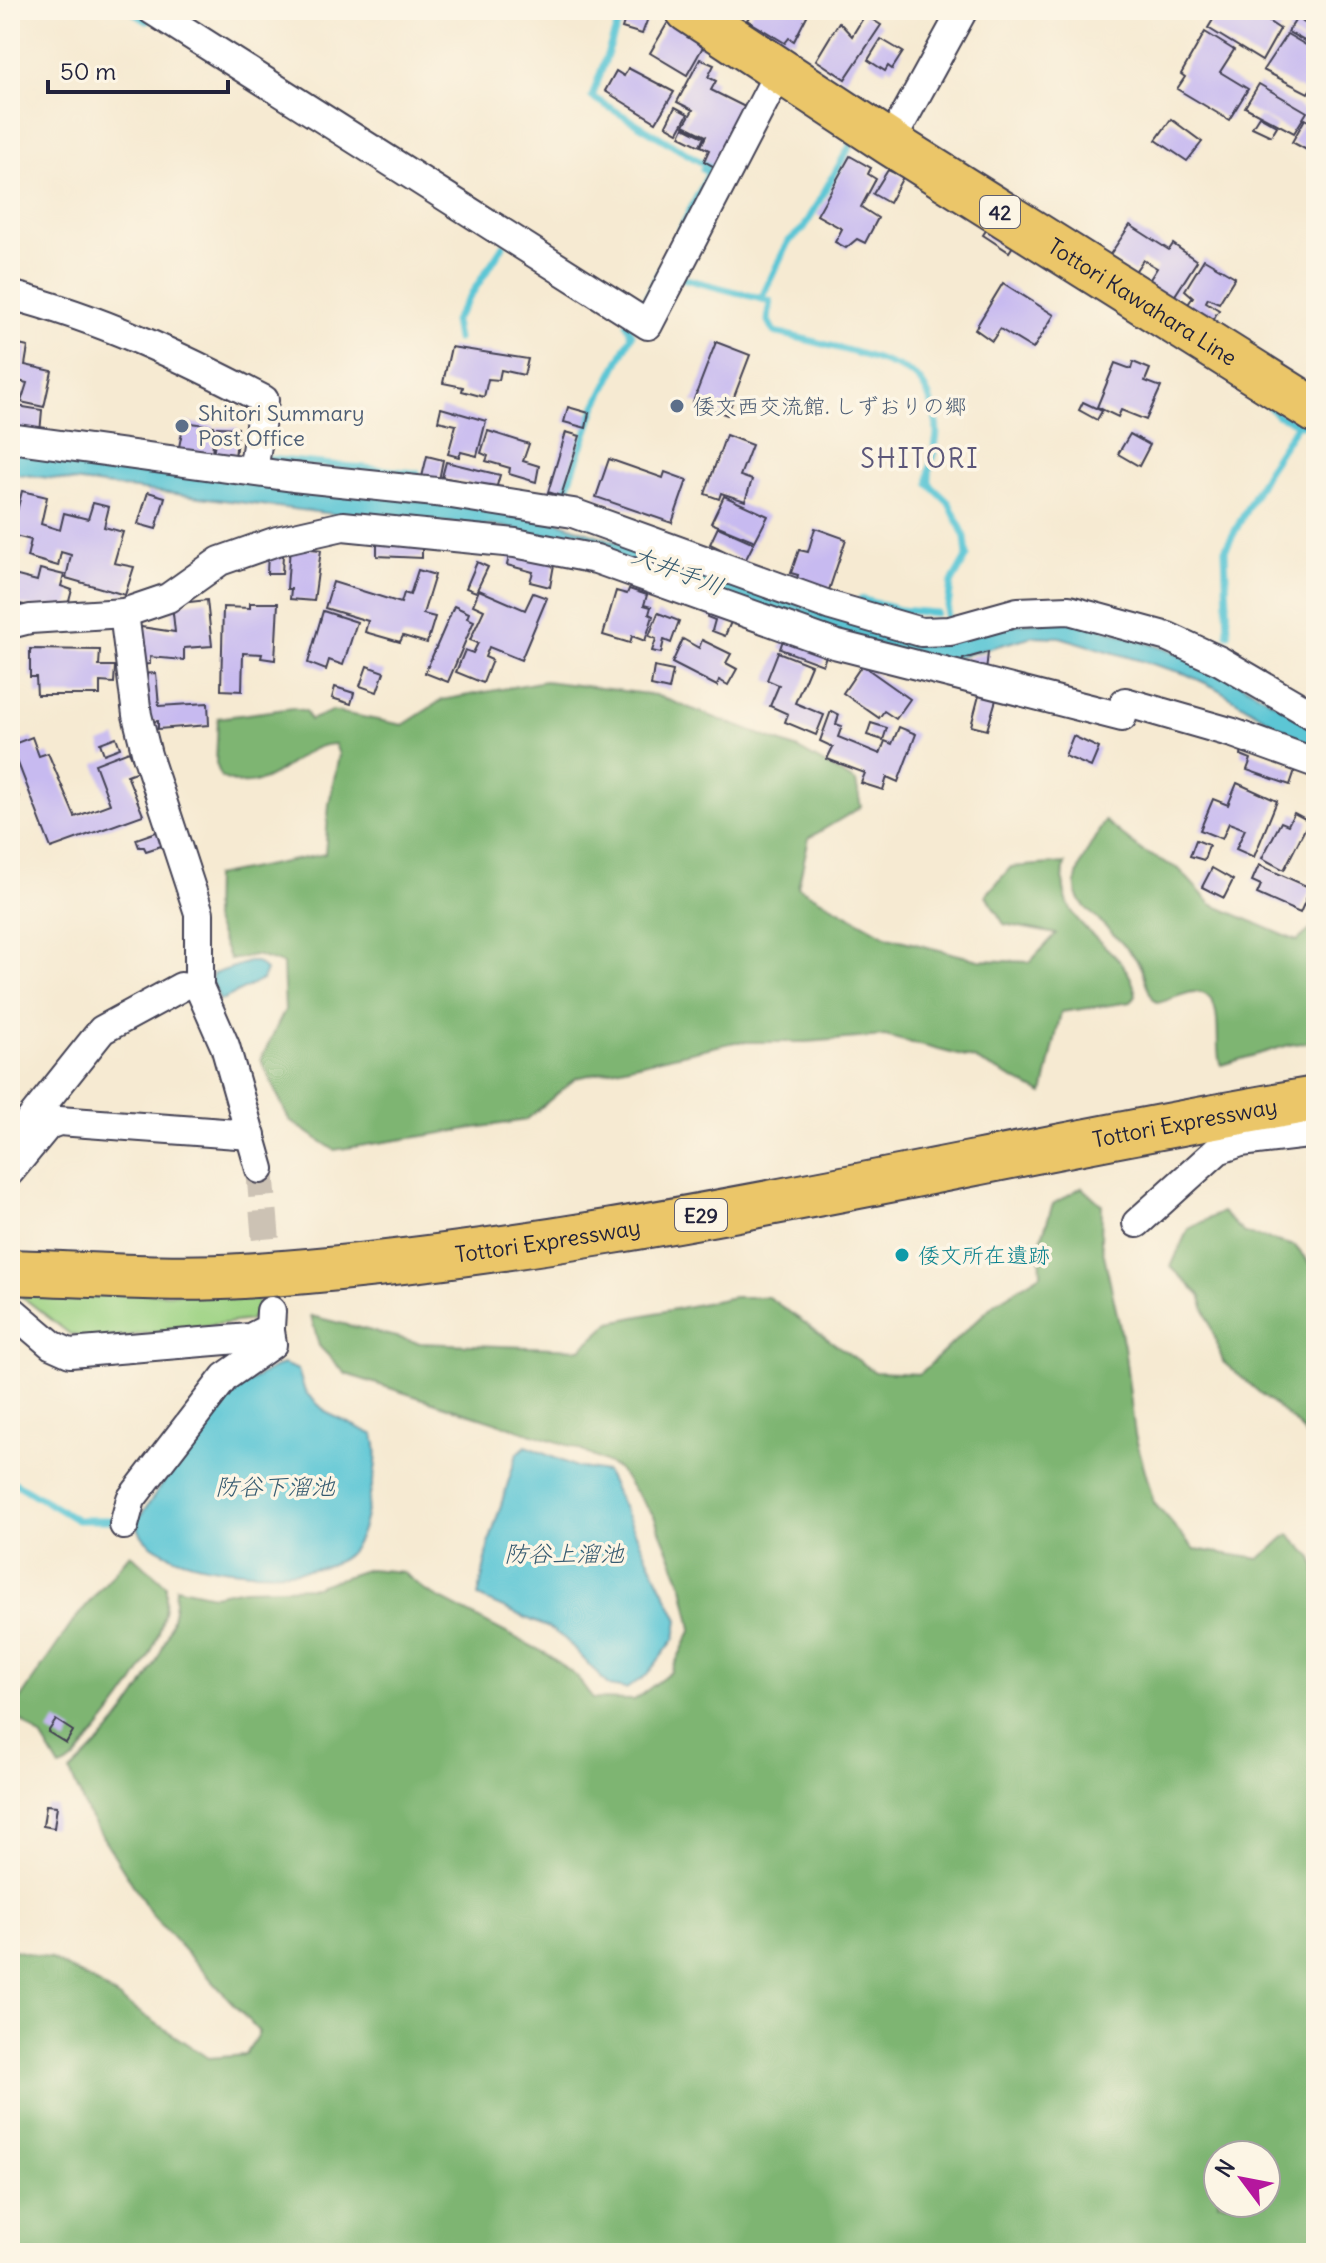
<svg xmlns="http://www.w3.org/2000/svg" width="1326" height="2263" font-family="Delius,'Klee One',sans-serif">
  <rect width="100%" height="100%" fill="#fcf5e5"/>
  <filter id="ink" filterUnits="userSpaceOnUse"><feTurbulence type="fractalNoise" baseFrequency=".0125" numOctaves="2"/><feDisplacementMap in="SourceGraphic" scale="16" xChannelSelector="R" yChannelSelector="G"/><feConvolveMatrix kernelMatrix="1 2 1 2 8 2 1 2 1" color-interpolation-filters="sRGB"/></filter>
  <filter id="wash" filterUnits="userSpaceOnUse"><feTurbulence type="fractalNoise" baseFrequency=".006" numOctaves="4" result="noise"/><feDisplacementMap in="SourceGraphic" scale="32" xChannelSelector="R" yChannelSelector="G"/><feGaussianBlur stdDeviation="1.8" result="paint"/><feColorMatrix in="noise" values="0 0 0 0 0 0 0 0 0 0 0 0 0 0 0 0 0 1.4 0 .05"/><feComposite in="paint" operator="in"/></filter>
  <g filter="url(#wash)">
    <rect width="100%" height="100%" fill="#f6ead2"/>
    <polygon fill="#9ed384" stroke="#607a60" stroke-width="2" points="16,1292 254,1294 259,1306 250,1320 95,1340 70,1334"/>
    <g fill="#7eb572" stroke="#506c56" stroke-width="2" fill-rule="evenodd">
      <path d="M545,681L655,695L798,749L856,782L861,807L809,838L798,887L888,937L979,960L1030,962L1056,934L1004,924L986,895L1011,867L1065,863C1051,934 1128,940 1136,995L1131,1002L1061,1012L1043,1094L974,1059L885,1036L806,1042H735L576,1078L526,1120L334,1150L289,1120L261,1059L285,1010L283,964L255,955L230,960L213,919L214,876L325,854L329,804L339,755L335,744C293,744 272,802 221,777L216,763L218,718L293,708L306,711L310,720L332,711L403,725L442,700Z"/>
      <path d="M1105,821L1142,851L1179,869L1211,904L1297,941L1316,925V1041L1289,1045L1221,1065C1212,1052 1229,992 1195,992C1184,992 1169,1001 1157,1003C1144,990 1146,969 1132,954C1077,892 1052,906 1105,821Z"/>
      <path d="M1082,1187L1102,1205L1101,1241L1124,1346L1135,1435L1154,1503L1194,1549L1259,1559L1289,1534L1311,1556L1316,1567V2253H10V1949L51,1959L99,1985L208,2058L246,2055L259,2032L152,1915L87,1812L70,1772C119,1728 175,1656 176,1587L213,1595L244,1589L315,1587L368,1569L403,1572L425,1591L547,1654L577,1677L593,1699L634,1700L671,1672L692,1629L683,1586L654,1516L617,1468L576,1448L346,1374L319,1346L311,1316L420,1343L581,1349L611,1322L734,1297H768L875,1372L920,1374L995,1303L1041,1274L1040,1243L1053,1204ZM1266,2155V2203H1218V2155Z"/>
      <polygon points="1222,1212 1244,1233 1295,1246 1316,1271 1316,1449 1297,1424 1223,1362 1200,1295 1171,1267 1188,1229"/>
      <path d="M130,1554L166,1585C169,1643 126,1697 91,1739C82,1750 73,1765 60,1768L42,1738L11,1712L75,1619Z"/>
    </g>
    <g fill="#5bc6d5" stroke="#3e7488" stroke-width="2">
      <polygon points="10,452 241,482 532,513 856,624 998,625 1078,620 1204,662 1316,727 1316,749 1214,687 1186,674 1060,637 1033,636 936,663 505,527 333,514 10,473"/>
      <polygon points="249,962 256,962 266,970 262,980 220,1001 211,980 213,974"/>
      <path d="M283,1364L298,1370L305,1392L327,1413L374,1435C380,1455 374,1476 370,1495C366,1515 363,1538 349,1553C316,1590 130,1572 138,1519C178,1465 217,1389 283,1364Z"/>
      <polygon points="526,1446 576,1467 606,1472 678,1620 675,1638 647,1675 626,1689 609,1686 565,1639 549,1628 478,1597 490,1540 517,1454"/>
    </g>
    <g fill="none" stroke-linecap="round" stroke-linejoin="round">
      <g stroke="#5bc6d5" stroke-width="7">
        <polyline points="130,10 147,21"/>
        <polyline points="623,10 592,97 716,171 714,175"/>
        <path d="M682,278L770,301L768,321L774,332C803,339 898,360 917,378C926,387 933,404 935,417C942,444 927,459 929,484L949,503L965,537L967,556L951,584L947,615"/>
        <polyline points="761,299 788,242 804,228 855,137"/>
        <polyline points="645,300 709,173 703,169"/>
        <polyline points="457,339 454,321 503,246"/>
        <polyline points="1266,403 1277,415 1302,425"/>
        <polyline points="269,459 417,473"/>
        <polyline points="565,494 595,408 632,335 627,324"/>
        <polyline points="861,599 900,610 936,613"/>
        <polyline points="1228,634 1225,550 1268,469 1295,428"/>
        <polyline points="10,1480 77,1520 114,1520"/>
      </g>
    </g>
    <g id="blocks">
      <g fill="#c7baf0">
        <polygon points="628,10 651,10 642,34 622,28"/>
        <polygon points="753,10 810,10 794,41 789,38 785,43 747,20"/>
        <polygon points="1219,10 1251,10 1280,29 1262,61 1208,28"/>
        <polygon points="1300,13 1316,23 1308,43 1288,32"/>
        <polygon points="865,15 881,25 845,79 816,60 839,22 852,36"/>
        <polygon points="671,17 704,45 687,75 650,53"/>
        <polygon points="1205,32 1234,50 1220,72 1248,89 1229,120 1177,89 1185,77 1181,74"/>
        <polygon points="1287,34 1316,51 1316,80 1308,93 1263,70"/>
        <polygon points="881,39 903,52 892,69 888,66 885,71 868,60"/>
        <polygon points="700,59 714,65 708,77 716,81 711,90 751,110 720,170 704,161 709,150 701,146 706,136 684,125 693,110 677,102"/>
        <polygon points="628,68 674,92 656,122 605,91 616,71 624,76"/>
        <polygon points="1259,84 1307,112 1294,133 1245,107"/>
        <polygon points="675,107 688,114 678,132 666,125"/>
        <polygon points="1259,116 1277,126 1271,136 1252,127"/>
        <polygon points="1171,119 1202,142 1187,161 1156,140"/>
        <polygon points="1305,119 1316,125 1316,155 1292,142"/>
        <polygon points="684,127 704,137 700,146 680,136"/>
        <polygon points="850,156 871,168 868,174 876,179 861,207 878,218 865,243 857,239 846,248 835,242 842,229 817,215"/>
        <polygon points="888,170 903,177 889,203 873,194"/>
        <polygon points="991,223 1017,240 1009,252 983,235"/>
        <polygon points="1130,225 1169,250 1173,244 1197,261 1170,303 1145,287 1157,268 1143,260 1134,273 1109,256"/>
        <polygon points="1204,259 1235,277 1219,303 1208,298 1206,302 1219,310 1209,325 1184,310 1193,297 1185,290"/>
        <polygon points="1003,283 1054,315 1033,349 1000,329 992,341 975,329"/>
        <polygon points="716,342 750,355 727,415 693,402"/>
        <polygon points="10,343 28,347 25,365 52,371 44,407 21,402 27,383 10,379"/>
        <polygon points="451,347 528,359 524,375 501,370 499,380 488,379 484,397 462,391 463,387 443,383"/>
        <polygon points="1133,362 1150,369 1145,381 1161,387 1146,420 1121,410 1118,417 1097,407 1115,363 1131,369"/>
        <polygon points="1083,402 1102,411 1097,420 1079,410"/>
        <polygon points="17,406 42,410 40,433 14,430"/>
        <polygon points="568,407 589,413 586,428 564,422"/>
        <polygon points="441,408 486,421 477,456 461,452 459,457 448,454 456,425 438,421"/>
        <polygon points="184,422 214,426 212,455 178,452"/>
        <polygon points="217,427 238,428 235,458 213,455"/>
        <polygon points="488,431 529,444 523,461 539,466 536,482 509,474 510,468 486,461 488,456 481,453"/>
        <polygon points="566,432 580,436 561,496 548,492"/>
        <polygon points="1130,434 1150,445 1139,466 1118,454"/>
        <polygon points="726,435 752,445 740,476 752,480 745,501 721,493 719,499 705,494"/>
        <polygon points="427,456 443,460 439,480 422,477"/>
        <polygon points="609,459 663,478 665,472 687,480 672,523 596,497"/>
        <polygon points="446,462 500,475 496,489 442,477"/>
        <polygon points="22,491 47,497 41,524 60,530 64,513 88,519 93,503 109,507 104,527 123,532 114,563 134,567 125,595 66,578 71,555 61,552 58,566 27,557 31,540 11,535"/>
        <polygon points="148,492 165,497 156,529 138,524"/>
        <polygon points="724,496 768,516 755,541 711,523"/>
        <polygon points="718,527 754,543 745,561 710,544"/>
        <polygon points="815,528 846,539 828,593 796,583 798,575 791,573 799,550 808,552"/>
        <polygon points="377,542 422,543 422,558 377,556"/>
        <polygon points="290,547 321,550 314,601 290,599 291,589 287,589"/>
        <polygon points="511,548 555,559 550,587 530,582 533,572 507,565"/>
        <polygon points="268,552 283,554 282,574 267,574"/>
        <polygon points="477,562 488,567 476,592 466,588"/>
        <polygon points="40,569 64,575 61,586 72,590 68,605 34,607 10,602 10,574 37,581"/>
        <polygon points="418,570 435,575 423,614 435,617 427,643 403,636 400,642 365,632 368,621 325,608 333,582 401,603 404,593 410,595"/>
        <polygon points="629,589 647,595 644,605 651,607 649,614 653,616 645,641 632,636 630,643 603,635 616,591 627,594"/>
        <polygon points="479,590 525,610 533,593 547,598 521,660 489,647 485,657 492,660 483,683 456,672 465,650 473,653 478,643 470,640 484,610 473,605"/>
        <polygon points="207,600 212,646 184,648 184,660 150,657 150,664 139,665 134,626 175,632 172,604"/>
        <polygon points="250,603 278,603 275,660 261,658 262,654 243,653 242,691 221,690 223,607 250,608"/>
        <polygon points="454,606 469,613 467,618 474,621 448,682 425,673"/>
        <polygon points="710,606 734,615 725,636 712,631 715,620 707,617"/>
        <polygon points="323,611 357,622 343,665 329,660 326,670 308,663"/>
        <polygon points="658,613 679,621 671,643 664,640 661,653 652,651 656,639 649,636"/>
        <polygon points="785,634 828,649 823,665 780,649"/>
        <polygon points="683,639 699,648 702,640 731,654 726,663 737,669 728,685 719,680 717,686 672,663"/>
        <polygon points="30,649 100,650 99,666 115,666 114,683 100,682 100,695 37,695 36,677 30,677"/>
        <polygon points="778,652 811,665 795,703 824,715 816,735 785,722 788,714 770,706 779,685 767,680"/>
        <polygon points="988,652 986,672 961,666 963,659"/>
        <polygon points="862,665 910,699 896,719 884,711 879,718 843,693"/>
        <polygon points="367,666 384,672 377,692 360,686"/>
        <polygon points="654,667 673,671 669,690 651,686"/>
        <polygon points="156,673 159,706 208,703 209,725 158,729 158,721 144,722 140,674"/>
        <polygon points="335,687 354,693 351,704 332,698"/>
        <polygon points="981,688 998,693 987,730 971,726"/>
        <polygon points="831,711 839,715 836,724 842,726 838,737 880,754 885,741 892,744 899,727 916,734 898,782 887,777 883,790 861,783 865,773 827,759 833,747 820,741"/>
        <polygon points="871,723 887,728 883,740 867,735"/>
        <polygon points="1073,736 1099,748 1091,767 1065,756"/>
        <polygon points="32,737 39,756 48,753 75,817 110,804 95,764 129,751 138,771 127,775 143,815 51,848 11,745"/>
        <polygon points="116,737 120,748 104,754 100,743"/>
        <polygon points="1242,748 1295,770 1290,785 1247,770 1251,759 1241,755"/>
        <polygon points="10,765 19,798 10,800"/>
        <polygon points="1237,783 1277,801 1254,857 1236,849 1245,829 1229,823 1222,839 1200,830 1213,799 1228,805"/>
        <polygon points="1294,813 1309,821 1284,870 1262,858 1281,822 1288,825"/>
        <polygon points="162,830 167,844 146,851 144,847 139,847 136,839"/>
        <polygon points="1196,840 1209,845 1204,860 1190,856"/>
        <polygon points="1259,865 1311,888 1300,913 1257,894 1261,885 1252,881"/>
        <polygon points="1212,868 1233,880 1224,898 1202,887"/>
        <polygon points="56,1720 73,1731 66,1743 48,1732"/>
        <polygon points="46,1805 57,1806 54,1828 43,1826"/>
      </g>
    </g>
  </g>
  <g filter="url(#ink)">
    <use href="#blocks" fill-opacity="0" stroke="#424052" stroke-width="2"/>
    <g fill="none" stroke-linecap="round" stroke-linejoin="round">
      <polyline stroke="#ccc2b4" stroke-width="28" stroke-dasharray="28 14" stroke-linecap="butt" points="260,1169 270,1290"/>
      <g stroke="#424052" stroke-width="32">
        <g id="street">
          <polyline points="152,10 648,325 780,70"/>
          <polyline points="1312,10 1316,12"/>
          <polyline points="890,143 963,10"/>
          <path d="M10,295C100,318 182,357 264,400L253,471"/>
          <polyline points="10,438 293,477 445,493 573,513 831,606 921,632 950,631 1018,612 1069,610 1168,637 1220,661 1316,717"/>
          <polyline points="124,613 137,715 147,755 199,913 199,987 225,1046 260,1169"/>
          <polyline points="10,624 30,619 124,613 168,598 220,561 277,541 343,526 515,543 596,559 834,644 1122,717 1125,702 1233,733 1316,763"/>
          <polyline points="19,1134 102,1030 181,987"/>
          <polyline points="10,1171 48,1125 59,1121 251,1135"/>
          <polyline points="1137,1223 1218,1150 1241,1142 1316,1133"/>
          <polyline points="10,1309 52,1345 70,1353 250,1338 270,1328 271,1311"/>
          <polyline points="124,1525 131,1499 225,1377 272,1344 270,1331"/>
        </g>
      </g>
      <g stroke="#424052" stroke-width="48">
        <g id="primary">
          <path id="s1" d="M688,10L890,143L1316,411"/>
        </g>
      </g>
      <g stroke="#424052" stroke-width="48">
        <g id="highway">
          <path id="s2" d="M10,1272C87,1274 166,1281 242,1276C605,1252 958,1159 1316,1099"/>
        </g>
      </g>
      <use href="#street" stroke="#fff" stroke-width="28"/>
      <use href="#primary" stroke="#ebc669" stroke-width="44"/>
      <use href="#highway" stroke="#ebc669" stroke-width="44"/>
    </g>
  </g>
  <g fill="#5c6f8a" stroke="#fcf5e5" stroke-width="3">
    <circle cx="677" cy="406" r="8"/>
    <circle cx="182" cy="426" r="8"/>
  </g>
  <circle fill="#0f9aa8" stroke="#fcf5e5" stroke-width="3" cx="902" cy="1255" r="8"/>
  <g text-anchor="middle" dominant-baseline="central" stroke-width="7" stroke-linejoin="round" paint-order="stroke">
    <g fill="#fcf5e5" stroke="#63616e" stroke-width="2">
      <rect x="980" y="196" width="40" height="32" rx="6"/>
      <rect x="675" y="1199" width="52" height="32" rx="6"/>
    </g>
    <g font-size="20" font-weight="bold" fill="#22223b">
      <text x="1000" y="212">42</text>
      <text x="701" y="1215">E29</text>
    </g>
    <g font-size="22" fill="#22223b" stroke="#fcf5e5">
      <text stroke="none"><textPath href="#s1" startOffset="540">Tottori Kawahara Line</textPath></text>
      <text stroke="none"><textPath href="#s2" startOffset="1188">Tottori Expressway</textPath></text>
      <text stroke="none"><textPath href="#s2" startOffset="540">Tottori Expressway</textPath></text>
    </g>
    <g font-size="22" fill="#4e5e75" stroke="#fcf5e5" text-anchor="start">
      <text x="693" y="406">倭文西交流館. しずおりの郷</text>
      <text x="198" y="413">Shitori Summary<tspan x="198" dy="25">Post Office</tspan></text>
    </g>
    <g font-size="22" fill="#0d838f" stroke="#fcf5e5" text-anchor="start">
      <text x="918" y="1255">倭文所在遺跡</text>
    </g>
    <g font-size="24" font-style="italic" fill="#365b71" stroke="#fcf5e5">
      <text transform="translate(678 570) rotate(21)">大井手川</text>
      <text x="275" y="1486">防谷下溜池</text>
      <text x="564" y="1553">防谷上溜池</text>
    </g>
    <g font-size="26" letter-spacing="2" fill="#5c577a" stroke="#fcf5e5">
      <text x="920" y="458">SHITORI</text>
    </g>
  </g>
  <rect width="1326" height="2263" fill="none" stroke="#fcf5e5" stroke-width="40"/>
  <g transform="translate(1242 2179) rotate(302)"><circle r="38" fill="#fcf5e5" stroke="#a5a1a1" stroke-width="2"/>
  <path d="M0-6L14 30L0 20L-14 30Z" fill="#b5179e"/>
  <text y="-12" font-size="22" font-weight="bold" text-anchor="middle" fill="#22223b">N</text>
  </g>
  <path d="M48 80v12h180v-12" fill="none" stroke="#22223b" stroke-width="4"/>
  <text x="60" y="80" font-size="24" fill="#22223b" stroke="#fcf5e5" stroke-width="6" paint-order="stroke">50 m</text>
</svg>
